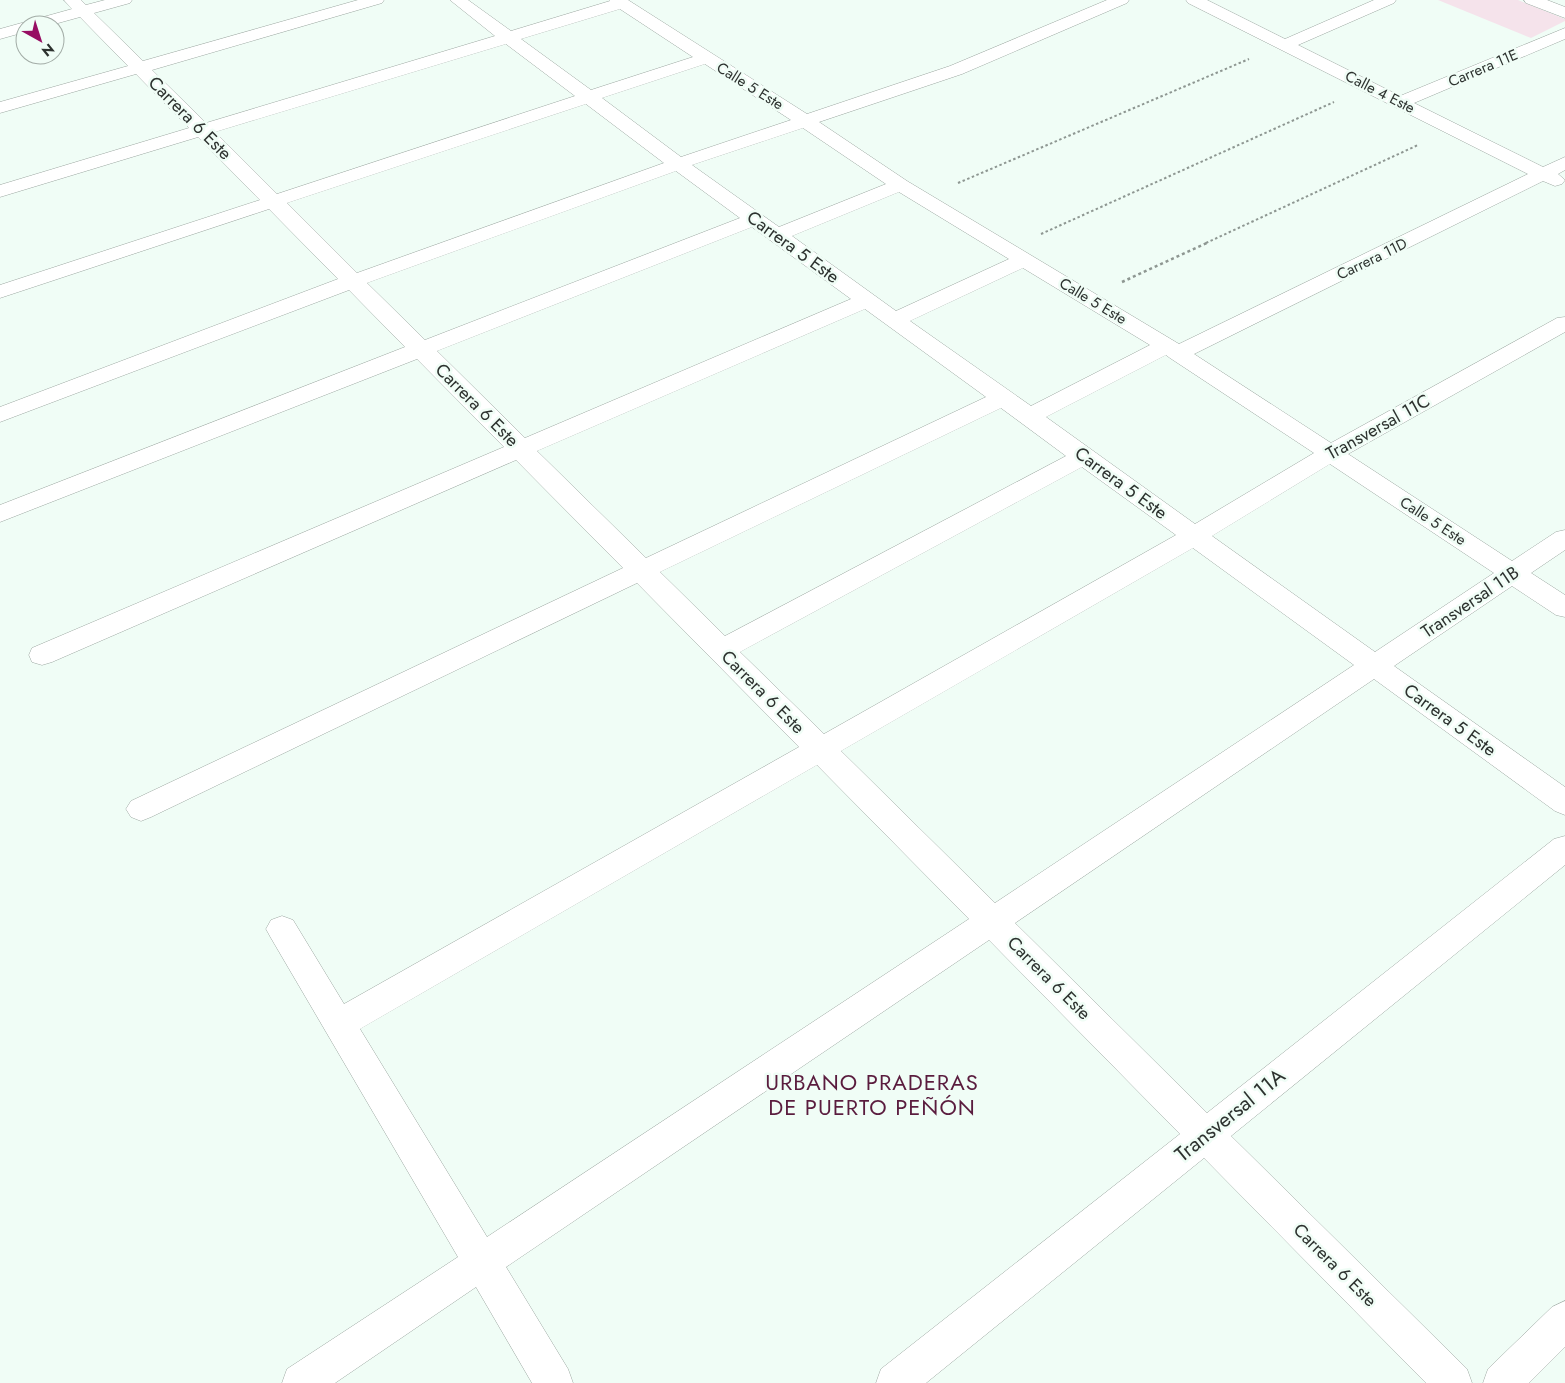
<svg xmlns="http://www.w3.org/2000/svg" width="1565" height="1383" font-family="Jost,sans-serif">
  <rect width="100%" height="100%" fill="#f0fdf6"/>
  <polygon fill="#f5e3eb" points="1438,0 1518,0 1565,19 1565,21 1531,38"/>
  <g fill="none" stroke-linecap="round" stroke-linejoin="round">
    <g stroke="#9ca7a1" stroke-width="1">
      <g id="street">
        <path d="M64,0H81L86,5L105,0H132L130,3L94,13L143,61L358,0H384L382,3L152,70L206,123L495,36L450,0H468L511,31L610,1L609,0H628L807,114L950,66L1107,0H1129L1127,3L962,74L819,122L907,181L1179,344L1528,174L1188,3L1186,0H1207L1285,39L1374,0H1396L1394,3L1298,45L1400,96L1565,28V39L1414,103L1543,167L1565,157V170L1558,174L1565,180L1562,184L1555,186L1543,181L1194,354L1331,443L1557,318L1565,317V332L1348,454L1512,561L1556,532L1565,530V550L1531,573L1565,595V617L1556,615L1512,586L1394,666L1565,787V815L1555,811L1374,679L1015,923L1207,1113L1554,839L1565,836V865L1231,1136L1467,1369L1472,1383H1426L1204,1158L926,1383H876L881,1369L1180,1134L989,940L506,1267L568,1369L573,1383H532L476,1287L335,1383H282L287,1369L458,1257L271,938L266,929L271,920L282,916L293,920L344,1004L799,747L637,583L151,817L141,821L131,817L126,809L131,801L623,568L516,460L52,662L42,665L32,662L29,655L32,648L504,447L417,359L0,522V505L405,347L349,290L0,422V407L338,279L269,209L0,298V285L260,200L198,137L0,197V185L189,128L136,74L0,113V102L128,66L80,17L51,25H25V32L0,39V29L72,9ZM620,9L693,57L591,90L521,39ZM506,44L575,96L277,194L215,132ZM705,64L791,120L681,157L602,98ZM586,104L664,163L357,273L287,203ZM803,128L886,184L779,227L692,165ZM676,171L740,218L425,340L367,283ZM899,192L1009,259L896,311L792,236ZM752,227L851,299L525,438L437,351ZM1023,268L1150,345L1031,406L910,321ZM865,309L986,397L646,558L537,451ZM1166,355L1170,358L1314,453L1195,524L1046,417ZM1001,408L1066,456L725,636L660,572ZM1330,464L1494,573L1375,652L1212,536ZM1082,467L1176,535L824,734L740,652ZM1193,548L1354,665L995,903L841,751ZM817,765L969,919L487,1237L360,1029Z"/>
        <polygon points="1524,0 1547,0 1565,7 1565,18 1526,3"/>
        <polygon points="1565,1301 1565,1347 1529,1383 1483,1383 1488,1369 1552,1307"/>
      </g>
    </g>
    <g stroke="#8e9792" stroke-width="2" stroke-dasharray="2.5 2.5" stroke-linecap="butt">
      <polyline points="958,183 1249,59"/>
      <polyline points="1041,234 1334,102"/>
      <polyline points="1206,243 1418,145"/>
    </g>
    <polyline stroke="#8e9792" stroke-width="2.5" stroke-dasharray="3 3" stroke-linecap="butt" points="1122,282 1209,242"/>
    <use href="#street" fill="#fff" fill-rule="evenodd"/>
  </g>
  <g text-anchor="middle" dominant-baseline="central" stroke-width="5" stroke-linejoin="round" paint-order="stroke">
    <g font-size="15" fill="#2d322f" stroke="#f0fdf6">
      <text transform="translate(1483 68) rotate(-23)">Carrera 11E</text>
      <text transform="translate(750 86) rotate(32)">Calle 5 Este</text>
      <text transform="translate(1380 92) rotate(27)">Calle 4 Este</text>
      <text transform="translate(1372 259) rotate(-26)">Carrera 11D</text>
      <text transform="translate(1093 301) rotate(31)">Calle 5 Este</text>
      <text transform="translate(1433 521) rotate(33)">Calle 5 Este</text>
    </g>
    <g font-size="18" fill="#2d322f" stroke="#f0fdf6">
      <text transform="translate(190 118) rotate(45)">Carrera 6 Este</text>
      <text transform="translate(793 247) rotate(36)">Carrera 5 Este</text>
      <text transform="translate(477 405) rotate(45)">Carrera 6 Este</text>
      <text transform="translate(1378 427) rotate(-29)">Transversal 11C</text>
      <text transform="translate(1121 483) rotate(36)">Carrera 5 Este</text>
      <text transform="translate(1470 602) rotate(-34)">Transversal 11B</text>
      <text transform="translate(763 692) rotate(45)">Carrera 6 Este</text>
      <text transform="translate(1450 720) rotate(36)">Carrera 5 Este</text>
      <text transform="translate(1049 978) rotate(45)">Carrera 6 Este</text>
      <text transform="translate(1335 1265) rotate(45)">Carrera 6 Este</text>
    </g>
    <g font-size="21" fill="#2d322f" stroke="#f0fdf6">
      <text transform="translate(1230 1115) rotate(-39)">Transversal 11A</text>
    </g>
    <g font-size="22" letter-spacing="1" fill="#5a1c3e" stroke="#f0fdf6">
      <text x="872" y="1082">URBANO PRADERAS<tspan x="872" dy="25">DE PUERTO PEÑÓN</tspan></text>
    </g>
  </g>
  <g transform="translate(40 40) rotate(141)"><circle r="24" fill="#f0fdf6" stroke="#a2aca6"/>
  <path d="M0-4L9 19L0 12L-9 19Z" fill="#970e63"/>
  <text y="-8" font-size="14" font-weight="bold" text-anchor="middle" fill="#2d322f">N</text>
  </g>
</svg>
